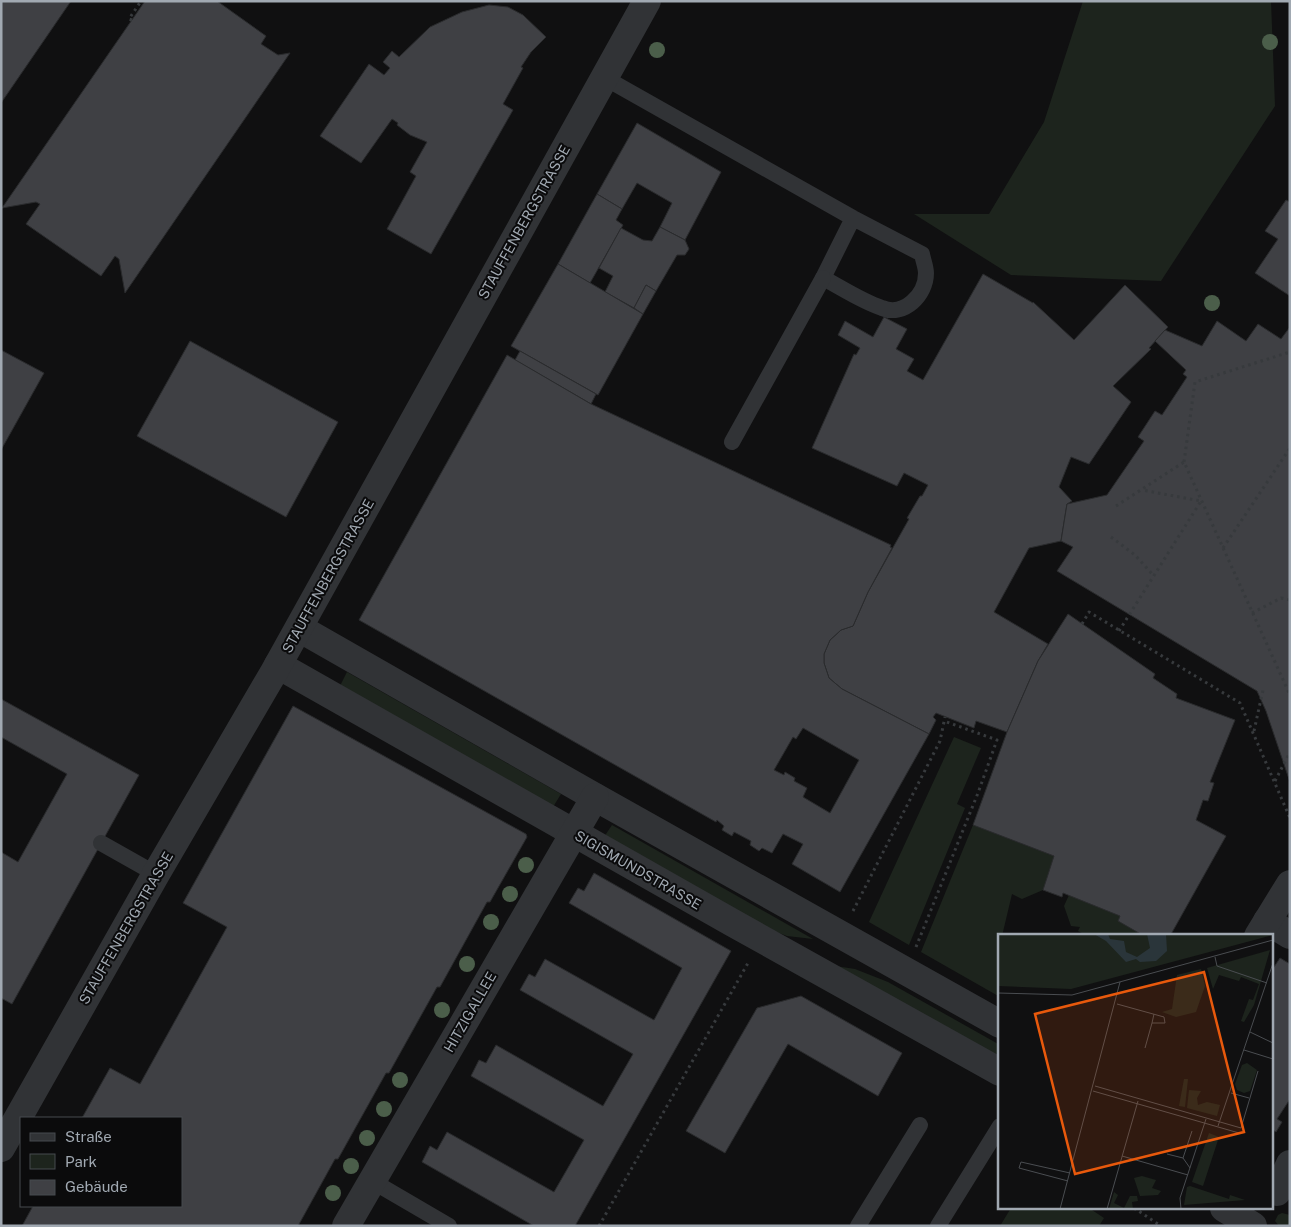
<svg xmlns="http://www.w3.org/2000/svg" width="1291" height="1227" font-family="'Public Sans',sans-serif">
  <rect width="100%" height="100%" fill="#101011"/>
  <g fill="#1d241d">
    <polygon points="1083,1 1271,1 1275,106 1161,281 1011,275 914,214 989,214 1044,122"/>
    <polygon points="347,672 561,794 553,807 340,686"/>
    <polygon points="954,737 981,748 957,804 965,808 909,945 869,922"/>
    <polygon points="612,825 813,939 787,936 760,926 604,837"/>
    <polygon points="973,825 1054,856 1043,890 1022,899 1012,894 1002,936 1000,936 1000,997 921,952"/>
    <polygon points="1069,895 1120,916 1118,921 1144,936 1087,936 1078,931 1080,927 1071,926 1064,906"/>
    <polygon points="829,965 855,969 888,982 1000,1045 1000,1061"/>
    <polygon points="1011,1208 1089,1208 1104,1218 1099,1226 1000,1226"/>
    <polygon points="1282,1213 1290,1215 1290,1226 1279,1226 1275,1221 1278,1215"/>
  </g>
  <g fill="#3f4044" stroke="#2a2b2d" fill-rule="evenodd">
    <polygon points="1,1 71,1 1,103"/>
    <polygon points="145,1 217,1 266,36 261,44 278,55 290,53 125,293 119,259 115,256 101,276 26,224 40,204 36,202 2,208"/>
    <polygon points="489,5 508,7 523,15 546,37 531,52 521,67 523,68 503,104 513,110 431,254 387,229 416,176 410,172 427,142 410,135 397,125 398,123 392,119 361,163 320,136 369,64 384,75 390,68 383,62 392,51 399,57 430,27 462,12"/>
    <polygon points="637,123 721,172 685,240 660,227 672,203 637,183 622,209 597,194"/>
    <polygon points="597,194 622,209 616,220 623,225 590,283 558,264"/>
    <polygon points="1286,200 1290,202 1290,296 1255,273 1278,239 1265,231"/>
    <polygon points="660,227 685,240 689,249 685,255 677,255 656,291 646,285 634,308 605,292 613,276 599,268 621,228 643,240 652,241"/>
    <polygon points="558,264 643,314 598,395 511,346"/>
    <polygon points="983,274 1033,303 1033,302 1074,340 1125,285 1168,327 1149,348 1151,349 1113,386 1131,402 1089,464 1071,457 1059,487 1072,501 1067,504 1061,541 1029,548 994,612 1048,644 1038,661 1007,732 976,721 974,728 936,713 933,717 936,720 929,734 842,689 829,678 824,663 824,654 830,640 841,630 853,626 868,592 909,519 907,518 920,496 922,496 928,485 904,473 897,486 812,448 854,354 856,355 860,348 838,335 845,321 873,337 884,317 907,329 896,349 914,359 907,371 923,380"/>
    <polygon points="646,285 656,291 643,314 634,308"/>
    <polygon points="1217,321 1246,341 1258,324 1281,339 1290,327 1290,782 1266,711 1257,691 1057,571 1073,547 1061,541 1067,504 1107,495 1144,441 1138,437 1155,411 1162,415 1187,377 1183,374 1186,370 1155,341 1165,330 1202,346"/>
    <polygon points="190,341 338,422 286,517 137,436"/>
    <polygon points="1,350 44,373 1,450"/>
    <polygon points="520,351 596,394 591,404 515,360"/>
    <path d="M507,355L591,404L891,545L890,547L892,548L868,592L853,626L841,630L830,640L824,654V663L829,678L842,689L929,734L840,892L792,864L803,844L783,834L772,853L762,848L759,851L750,845L751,841L734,832L732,836L722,830L724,826L717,820L716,822L359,620ZM803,728L859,760L830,813L803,797L807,788L794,781L795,778L785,772L784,775L774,770L793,737L796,739Z"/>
    <polygon points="1068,614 1155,674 1153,678 1177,694 1176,698 1235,720 1210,782 1214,783 1208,801 1203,800 1196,820 1226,836 1170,936 1144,936 1118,921 1120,916 1063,893 1062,897 1043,890 1054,856 973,825 1007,732 1038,661"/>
    <polygon points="1,699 139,775 12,1004 1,998 1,852 18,862 67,774 1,737"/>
    <polygon points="293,706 526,834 527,837 490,902 487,902 440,987 437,987 389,1073 386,1073 338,1159 335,1159 298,1226 22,1226 33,1206 181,1206 181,1118 82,1118 110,1068 140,1084 227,927 183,903"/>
    <polygon points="594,873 731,951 575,1226 534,1226 422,1162 430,1146 437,1150 447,1132 554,1192 584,1140 471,1076 479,1060 486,1063 496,1045 603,1106 633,1054 520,990 529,974 535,977 545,959 654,1020 682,968 569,903 578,888 584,891"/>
    <polygon points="1280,958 1290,964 1290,1099 1277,1119 1282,1122 1276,1132 1272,1129 1272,970"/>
    <polygon points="801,996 902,1053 878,1096 788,1044 725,1153 686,1131 757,1008"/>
  </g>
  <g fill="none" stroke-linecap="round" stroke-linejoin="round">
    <g stroke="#373a3d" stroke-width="3" stroke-dasharray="2.5 4" stroke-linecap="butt">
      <polyline points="132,20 129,19 141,1"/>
      <polyline points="1184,462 1195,382 1290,352"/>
      <polyline points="1116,506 1184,462 1290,695"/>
      <polyline points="1111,537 1135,555 1154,576"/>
      <polyline points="1223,548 1290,448"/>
      <polyline points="1252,613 1281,598 1290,600"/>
      <polyline points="1082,624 1089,612 1240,703 1290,818"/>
      <polyline points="1119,631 1201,501 1142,490"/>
      <polyline points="1254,731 1263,690"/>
      <polyline points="1275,781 1290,752"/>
      <polyline points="853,911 940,741 945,717"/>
      <polyline points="916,947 978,793 997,740 944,721"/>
      <polyline points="1134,1208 1161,1226"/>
      <polyline points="599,1226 748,963"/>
    </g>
    <g stroke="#313336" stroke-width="16">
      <path d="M605,78L853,218L922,254C923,260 926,267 926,273C926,295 904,317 882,308C861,301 842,288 823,278L853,218"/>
      <polyline points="732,442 823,278"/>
      <polyline points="101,843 156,874"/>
      <polyline points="372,1181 449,1226"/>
      <polyline points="858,1226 920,1125"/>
      <polyline points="938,1226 1000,1126"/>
    </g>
    <g stroke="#313336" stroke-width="28">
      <polyline points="299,628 595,797 1000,1024"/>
      <polyline points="278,665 733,923 1000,1072"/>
      <polyline points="1267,921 1290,935"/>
      <polyline points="1258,936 1290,884"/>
      <polyline points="1,1148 156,874 274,672 647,1"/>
      <polyline points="1272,1189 1277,1192 1290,1164"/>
      <polyline points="1224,1208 1253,1226"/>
      <polyline points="346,1226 595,797"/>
    </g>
  </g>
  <g fill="#4b5e4a">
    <circle cx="1270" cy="42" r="8"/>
    <circle cx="657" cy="50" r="8"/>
    <circle cx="1212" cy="303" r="8"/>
    <circle cx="526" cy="865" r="8"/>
    <circle cx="510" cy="894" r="8"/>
    <circle cx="491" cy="922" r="8"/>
    <circle cx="467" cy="964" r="8"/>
    <circle cx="442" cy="1010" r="8"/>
    <circle cx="400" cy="1080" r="8"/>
    <circle cx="384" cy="1109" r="8"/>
    <circle cx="367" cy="1138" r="8"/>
    <circle cx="351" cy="1166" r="8"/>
    <circle cx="333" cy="1193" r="8"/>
  </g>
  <g text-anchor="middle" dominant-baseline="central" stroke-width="4" stroke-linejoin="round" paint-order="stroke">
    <g font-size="14" fill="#a1a9b2" stroke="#0b0b0c">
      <text transform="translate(524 222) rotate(-61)">STAUFFENBERGSTRASSE</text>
      <text transform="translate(328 576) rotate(-61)">STAUFFENBERGSTRASSE</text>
      <text transform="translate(638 870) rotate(30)">SIGISMUNDSTRASSE</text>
      <text transform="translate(126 928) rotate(-60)">STAUFFENBERGSTRASSE</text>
      <text transform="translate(470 1012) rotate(-60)">HITZIGALLEE</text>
    </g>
  </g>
  <g transform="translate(998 934)">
    <rect width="275" height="275" fill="#101011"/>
    <path d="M0,0H275V1L73,55L0,52ZM272,16L256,71L246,88L243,87L251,65L255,66L261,50L243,43L241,47L221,41L215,55L209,34ZM203,35L207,52L198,78L178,83L164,78L174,75L179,41ZM249,129L259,136L252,157L246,159L239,156L237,150L244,131ZM186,145H190L187,173L181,172ZM191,156L203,157L199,164L200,171L209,168L222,171L219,182L189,174ZM211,199L221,203L205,252L194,248ZM144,242L158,246L154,254L163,257L160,261L142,262L136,244ZM192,252L231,265L232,261L247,266L186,271L189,253ZM116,258L120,261L116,269L126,274L132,262H139L140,267L134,268L135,275H111Z" fill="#1d241d"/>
    <path d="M96,0H110L112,5L126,7L128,18L139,23L152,14L149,0H168L169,17L158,27L142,28L138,25L128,28L108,7Z" fill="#2a353a"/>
    <path fill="none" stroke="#4a4d51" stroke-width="1" d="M217,23L219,32L269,49M0,59L74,61L275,6M119,70L166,83L167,89H154L156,80M252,98L275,109M147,114L154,89M246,116L275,125M97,152L243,194L260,137M95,157L241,199M233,159L251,164M220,192L275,29M169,220L185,224M124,222L190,241M192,234L185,224L194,197M70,247L21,234L23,228L72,239M62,275L122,48M109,275L140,167M183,275L182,264L208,185M213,275H270"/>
    <path fill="#e8590c" fill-opacity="0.15" stroke="#e8590c" stroke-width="2.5" d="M206,38L246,198L77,240L37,80Z"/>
    <rect width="275" height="275" fill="none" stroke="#a1a9b2" stroke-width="2.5"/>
  </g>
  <rect width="1291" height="1227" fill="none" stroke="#a1a9b2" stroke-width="5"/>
  <rect x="20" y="1117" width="162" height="90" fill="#0b0b0c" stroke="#474a4e"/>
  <rect x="30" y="1133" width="25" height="8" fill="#313336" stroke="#474a4e"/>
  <text x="65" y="1142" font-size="15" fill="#a1a9b2">Straße</text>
  <rect x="30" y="1154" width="25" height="15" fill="#1d241d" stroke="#474a4e"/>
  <text x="65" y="1167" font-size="15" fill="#a1a9b2">Park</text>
  <rect x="30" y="1180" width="25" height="15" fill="#3f4044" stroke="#474a4e"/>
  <text x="65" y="1192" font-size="15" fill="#a1a9b2">Gebäude</text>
</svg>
